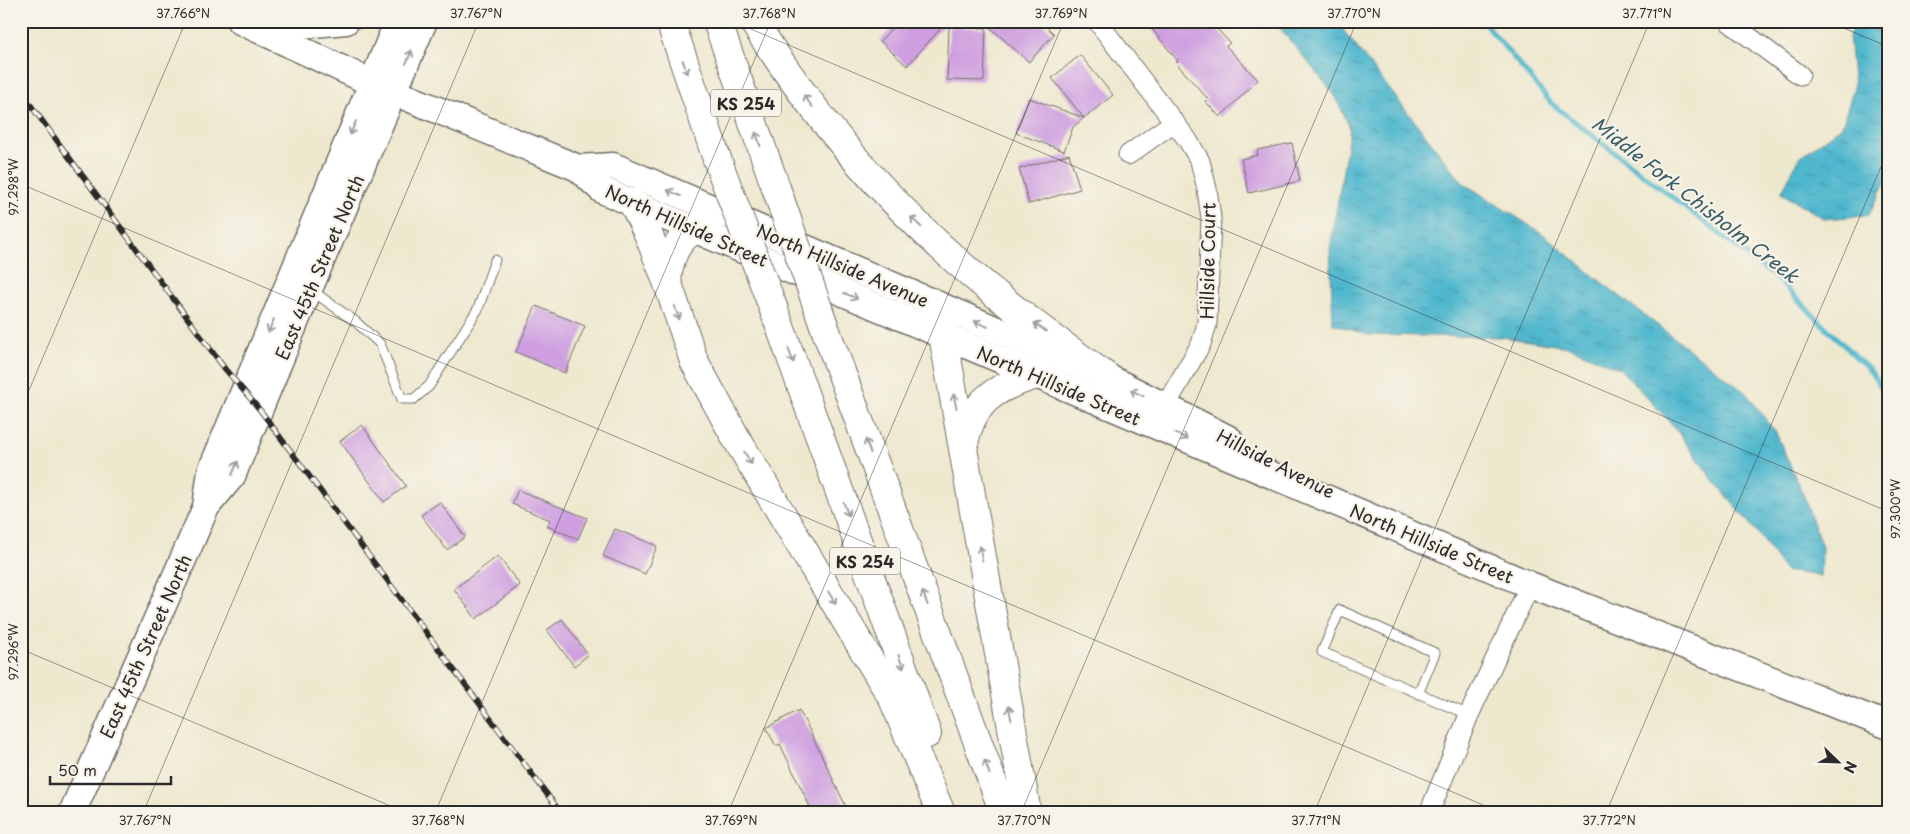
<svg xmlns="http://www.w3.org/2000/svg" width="1910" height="834" font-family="'Playpen Sans',sans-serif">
  <defs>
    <pattern id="water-ripples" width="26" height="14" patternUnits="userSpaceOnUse" patternTransform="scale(1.25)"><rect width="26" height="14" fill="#4fb7ce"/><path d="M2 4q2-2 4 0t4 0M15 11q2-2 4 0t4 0" fill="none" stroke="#4295a7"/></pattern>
  </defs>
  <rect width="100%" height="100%" fill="#f7f3e8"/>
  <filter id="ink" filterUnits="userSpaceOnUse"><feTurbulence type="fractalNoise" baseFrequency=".02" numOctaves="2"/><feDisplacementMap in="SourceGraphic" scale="10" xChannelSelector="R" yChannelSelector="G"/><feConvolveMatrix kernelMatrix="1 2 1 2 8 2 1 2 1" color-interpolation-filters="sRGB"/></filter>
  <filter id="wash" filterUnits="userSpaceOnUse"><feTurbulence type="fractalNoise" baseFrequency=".0096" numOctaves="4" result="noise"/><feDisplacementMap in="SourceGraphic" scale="20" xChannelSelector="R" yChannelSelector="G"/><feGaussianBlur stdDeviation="1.12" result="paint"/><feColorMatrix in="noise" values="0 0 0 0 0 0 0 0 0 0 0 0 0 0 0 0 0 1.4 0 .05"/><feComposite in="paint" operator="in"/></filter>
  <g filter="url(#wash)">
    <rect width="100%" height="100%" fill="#eee8cf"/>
    <g fill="url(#water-ripples)" stroke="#3d717c">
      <polygon points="1274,21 1336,21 1463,183 1543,234 1600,281 1746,393 1776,433 1804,497 1822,547 1820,576 1785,571 1760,536 1714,481 1671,423 1620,369 1569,347 1502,337 1369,335 1333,324 1330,249 1350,128 1334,94"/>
      <polygon points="1857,21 1889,21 1889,174 1869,215 1825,219 1781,193 1799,158 1842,126 1854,87 1849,35"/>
    </g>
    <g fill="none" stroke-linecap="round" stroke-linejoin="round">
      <polyline stroke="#4fb7ce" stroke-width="5" points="1483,21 1552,104 1774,276 1873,374 1889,400"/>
    </g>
    <g id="blocks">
      <g fill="#ce9ee0">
        <polygon points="898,21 936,21 942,27 907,66 880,41"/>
        <polygon points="983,21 1040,21 1054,34 1029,62"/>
        <polygon points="1145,21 1210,21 1230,43 1226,46 1258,80 1220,117 1205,101 1208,99 1176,63 1178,61"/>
        <polygon points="949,27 986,28 984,81 947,80"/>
        <polygon points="1080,55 1113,95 1084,118 1052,78"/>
        <polygon points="1029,98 1084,118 1073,127 1064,151 1016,133"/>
        <polygon points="1292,143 1300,181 1249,193 1241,159 1258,155 1257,150"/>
        <polygon points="1069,154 1080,189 1029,204 1019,169"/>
        <polygon points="536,306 585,326 565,373 516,352"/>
        <polygon points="362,425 406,486 384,502 340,441"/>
        <polygon points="518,490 587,518 578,539 547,526 550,520 512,504"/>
        <polygon points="440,502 465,537 447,550 421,515"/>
        <polygon points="615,529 657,546 645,574 603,556"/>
        <polygon points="498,556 520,585 476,619 454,589"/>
        <polygon points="562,619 588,655 574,666 547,630"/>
        <polygon points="799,710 810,731 849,813 813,813 780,744 776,746 766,728"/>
      </g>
    </g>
  </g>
  <g filter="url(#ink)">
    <use href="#blocks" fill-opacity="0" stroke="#6f6d64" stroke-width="1"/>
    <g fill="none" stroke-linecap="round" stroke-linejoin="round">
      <g stroke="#6f6d64" stroke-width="11">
        <g id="lane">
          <polyline points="311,290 356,322 380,344 402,399 414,399 429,386 478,309 495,260"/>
          <polyline points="1418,694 1435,653 1340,610 1322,652 1469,715"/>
        </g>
      </g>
      <g stroke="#6f6d64" stroke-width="21">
        <g id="street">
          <polyline points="1097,21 1187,139 1200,161 1207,189 1211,218 1207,324 1201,344 1159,417"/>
          <polyline points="1728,21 1800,75"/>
          <polyline points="1128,155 1174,122"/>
          <polyline points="1429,813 1469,715 1530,585"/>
        </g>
      </g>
      <g stroke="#6f6d64" stroke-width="29">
        <g id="secondary">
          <polyline points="240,21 372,83 578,168 602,190 1530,585 1889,726"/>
          <polyline points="259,29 346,21"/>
          <polyline points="578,168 613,166 1107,377 1229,439"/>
          <polyline points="206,507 211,471 398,21"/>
          <polyline points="72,813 206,507 232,476 309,289 424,21"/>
        </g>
      </g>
      <g stroke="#6f6d64" stroke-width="30">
        <g id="highway">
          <polyline points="670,21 717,159"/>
          <polyline points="717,21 775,185"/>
          <path d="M753,21C822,130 910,228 1012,307C1043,331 1075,354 1107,377"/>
          <polyline points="633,203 649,236 667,281 694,361 736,438 893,699 941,813"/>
          <path d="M667,281C670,241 688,232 719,212"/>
          <polyline points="932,302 943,335 1027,813"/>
          <polyline points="774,310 927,734"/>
          <polyline points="826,331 1004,813"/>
          <path d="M964,445C971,401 997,386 1037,375"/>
        </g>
      </g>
      <use href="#lane" stroke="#fff" stroke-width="9"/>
      <use href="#street" stroke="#fff" stroke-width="19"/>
      <use href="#secondary" stroke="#fff" stroke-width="26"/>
      <use href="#highway" stroke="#fff" stroke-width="28"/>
      <g stroke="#2b2b2b" stroke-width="5.5">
        <polyline id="rail" points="21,92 225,369 260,410 561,813"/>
      </g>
      <use href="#rail" stroke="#f7f3e8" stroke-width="4" stroke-dasharray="11" stroke-linecap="butt"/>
      <g stroke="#6f6d64" stroke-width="30" stroke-linecap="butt">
        <g id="highway-bridge">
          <polyline points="717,159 774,310"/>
          <polyline points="775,185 826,331"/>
        </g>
      </g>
      <use href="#highway-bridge" stroke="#fff" stroke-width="28"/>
    </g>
    <defs><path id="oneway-shaft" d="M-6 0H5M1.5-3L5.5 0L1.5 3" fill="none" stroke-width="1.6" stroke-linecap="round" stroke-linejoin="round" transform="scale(1.25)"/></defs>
    <g stroke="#a0a0a0">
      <use href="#oneway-shaft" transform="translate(409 57) rotate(-67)"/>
      <use href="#oneway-shaft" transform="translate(685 67) rotate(71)"/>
      <use href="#oneway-shaft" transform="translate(808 101) rotate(-127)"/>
      <use href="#oneway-shaft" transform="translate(353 128) rotate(113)"/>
      <use href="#oneway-shaft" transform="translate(758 139) rotate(-109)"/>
      <use href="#oneway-shaft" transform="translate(674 193) rotate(-156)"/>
      <use href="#oneway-shaft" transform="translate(916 222) rotate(-136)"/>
      <use href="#oneway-shaft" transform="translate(851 296) rotate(23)"/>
      <use href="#oneway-shaft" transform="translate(677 313) rotate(72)"/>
      <use href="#oneway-shaft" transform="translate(981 324) rotate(-157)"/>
      <use href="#oneway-shaft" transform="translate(271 326) rotate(112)"/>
      <use href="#oneway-shaft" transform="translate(1040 327) rotate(-144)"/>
      <use href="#oneway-shaft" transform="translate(791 356) rotate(70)"/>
      <use href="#oneway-shaft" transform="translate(1137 393) rotate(-153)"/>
      <use href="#oneway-shaft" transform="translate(955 401) rotate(-101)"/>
      <use href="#oneway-shaft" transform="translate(1181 436) rotate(23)"/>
      <use href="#oneway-shaft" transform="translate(868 446) rotate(-110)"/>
      <use href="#oneway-shaft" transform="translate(748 458) rotate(59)"/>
      <use href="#oneway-shaft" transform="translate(235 468) rotate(-67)"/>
      <use href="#oneway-shaft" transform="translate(846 509) rotate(70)"/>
      <use href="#oneway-shaft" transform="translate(981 553) rotate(-100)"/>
      <use href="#oneway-shaft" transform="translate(832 598) rotate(59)"/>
      <use href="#oneway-shaft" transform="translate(925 598) rotate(-110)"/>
      <use href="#oneway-shaft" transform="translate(901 662) rotate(70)"/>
      <use href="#oneway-shaft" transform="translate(1010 713) rotate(-101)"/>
      <use href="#oneway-shaft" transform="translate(987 767) rotate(-110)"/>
    </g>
  </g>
  <path fill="none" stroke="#2b2b2b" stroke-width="1" stroke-opacity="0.45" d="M732,21L1889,512M1827,21L1889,47M21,184L1502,813M21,409L186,21M21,649L407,813M143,813L479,21M435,813L771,21M728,813L1064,21M1021,813L1357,21M1314,813L1650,21M1606,813L1889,148"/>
  <g text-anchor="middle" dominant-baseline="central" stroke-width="4.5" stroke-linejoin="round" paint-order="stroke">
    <g fill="#f7f3e8" stroke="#686764" stroke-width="1">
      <rect x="711" y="89.5" width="70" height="27" rx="4"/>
      <rect x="830" y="547.5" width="70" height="27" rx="4"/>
    </g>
    <g font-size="16" font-weight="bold" fill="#2b2b2b">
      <text x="746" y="103">KS 254</text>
      <text x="865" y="561">KS 254</text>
    </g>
    <g font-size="18" fill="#2b2b2b" stroke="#f7f3e8">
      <text transform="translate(687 225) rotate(24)">North Hillside Street</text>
      <text transform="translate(1207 261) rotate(-89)">Hillside Court</text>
      <text transform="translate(843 265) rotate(23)">North Hillside Avenue</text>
      <text transform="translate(319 267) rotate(-67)">East 45th Street North</text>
      <text transform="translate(1059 385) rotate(23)">North Hillside Street</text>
      <text transform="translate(1276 463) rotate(27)">Hillside Avenue</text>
      <text transform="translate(1432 543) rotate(23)">North Hillside Street</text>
      <text transform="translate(145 646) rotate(-66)">East 45th Street North</text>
    </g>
    <g font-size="19" font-style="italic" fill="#385c64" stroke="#f7f3e8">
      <text transform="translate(1696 199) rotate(38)">Middle Fork Chisholm Creek</text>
    </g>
  </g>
  <rect width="1910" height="834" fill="none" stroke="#f7f3e8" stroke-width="55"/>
  <g transform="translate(1838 762) rotate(113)" stroke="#f7f3e8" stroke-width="4" paint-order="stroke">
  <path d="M0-4L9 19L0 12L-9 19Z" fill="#2b2b2b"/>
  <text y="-8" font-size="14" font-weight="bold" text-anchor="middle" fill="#2b2b2b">N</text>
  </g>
  <path d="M50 776v8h121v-8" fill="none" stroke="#2b2b2b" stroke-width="2.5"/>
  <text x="58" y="776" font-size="15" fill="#2b2b2b" stroke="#f7f3e8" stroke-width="4" paint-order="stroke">50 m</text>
  <rect x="28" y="28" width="1854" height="778" fill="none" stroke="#2b2b2b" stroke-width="2"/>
  <g font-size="12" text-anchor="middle" fill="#2b2b2b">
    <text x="183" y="18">37.766°N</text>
    <text x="476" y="18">37.767°N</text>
    <text x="769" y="18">37.768°N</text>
    <text x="1061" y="18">37.769°N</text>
    <text x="1354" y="18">37.770°N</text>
    <text x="1647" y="18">37.771°N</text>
    <text transform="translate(14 187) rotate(-90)" y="4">97.298°W</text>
    <text transform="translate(1896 509) rotate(-90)" y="4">97.300°W</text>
    <text transform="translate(14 652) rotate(-90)" y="4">97.296°W</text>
    <text x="145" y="825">37.767°N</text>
    <text x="438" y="825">37.768°N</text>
    <text x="731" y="825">37.769°N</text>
    <text x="1024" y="825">37.770°N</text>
    <text x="1316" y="825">37.771°N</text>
    <text x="1609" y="825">37.772°N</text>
  </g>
</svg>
